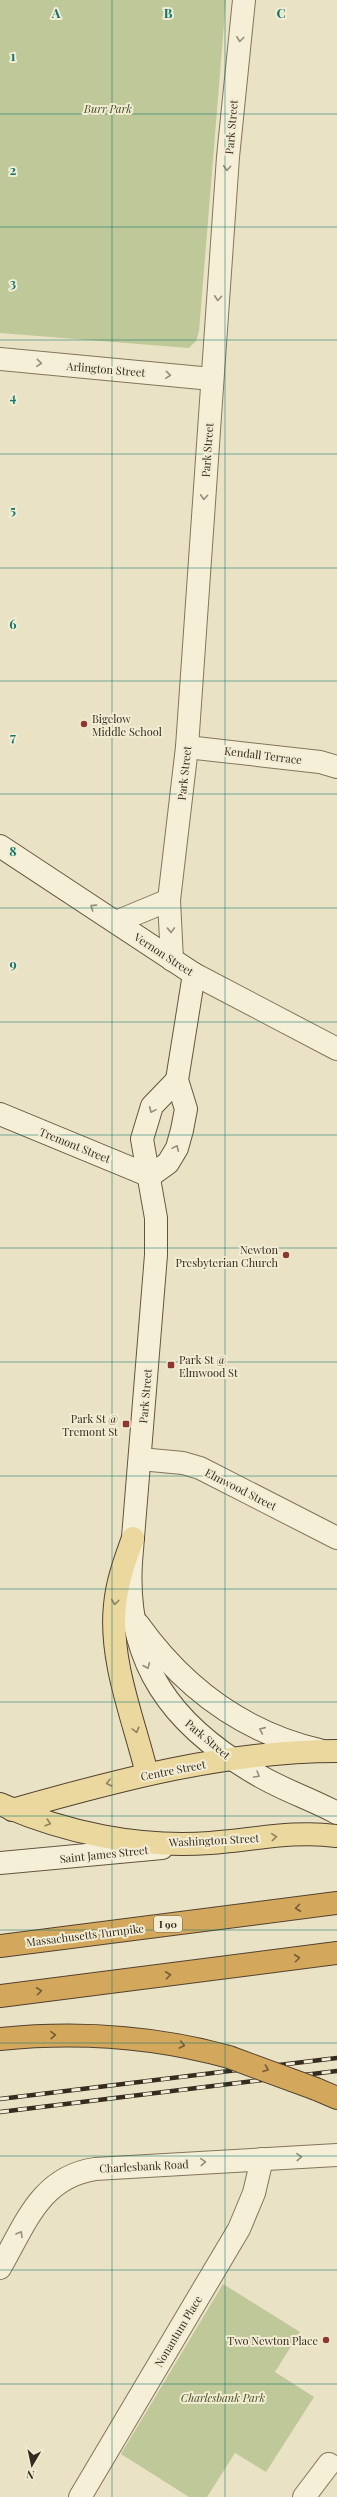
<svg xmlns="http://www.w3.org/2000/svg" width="337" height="2497" font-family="'Playfair Display',serif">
  <rect width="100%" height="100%" fill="#eae2c4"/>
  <g fill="#bfc899">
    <polygon points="0,0 226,0 199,331 196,341 189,348 0,333"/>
    <polygon points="223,2284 300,2332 275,2372 314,2397 266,2472 235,2453 207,2497 189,2497 121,2454"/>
  </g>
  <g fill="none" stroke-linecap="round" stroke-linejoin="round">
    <g stroke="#84745c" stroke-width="24">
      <g id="street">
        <polyline points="0,359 212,379"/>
        <polyline points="187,747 320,762 337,767"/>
        <polyline points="116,922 169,900"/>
        <polyline points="172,960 169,900 187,747 228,157 244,0"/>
        <polyline points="194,974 337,1049"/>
        <polyline points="140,1459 183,1463 200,1468 337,1538"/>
        <path d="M0,2268C25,2225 40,2177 95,2169L337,2155"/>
        <polyline points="80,2497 239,2229 254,2193 262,2159"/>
        <polyline points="304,2497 329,2464"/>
      </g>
    </g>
    <g stroke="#65553f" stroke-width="24">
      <g id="secondary">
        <polyline points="0,846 194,974 177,1080 186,1109 182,1130 177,1148 168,1163 150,1176"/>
        <path d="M177,1080L152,1106L142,1139L156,1218V1255L131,1562C125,1663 172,1726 258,1775C283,1790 311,1799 337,1813"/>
        <polyline points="0,1114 150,1176"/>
        <path d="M138,1624C183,1687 243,1732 319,1750"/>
        <polyline points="0,1863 162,1848"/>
      </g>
    </g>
    <g stroke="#524230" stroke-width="24">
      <g id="primary">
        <path d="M133,1538C125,1560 117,1582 115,1605C109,1661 134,1720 147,1774"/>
        <path d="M0,1804C65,1833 139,1848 210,1843C252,1840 295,1830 337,1836"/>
        <path d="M12,1810C118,1780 226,1751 337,1751"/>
      </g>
    </g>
    <g stroke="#524230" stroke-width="24">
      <g id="highway">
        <polyline points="0,1946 337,1903"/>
        <polyline points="0,1996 337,1953"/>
        <path d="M0,2039C78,2031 153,2036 229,2057"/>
        <polyline points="316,2089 337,2098"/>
      </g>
    </g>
    <use href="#street" stroke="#f6efd7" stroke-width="22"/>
    <use href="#secondary" stroke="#f6efd7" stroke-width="22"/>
    <use href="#primary" stroke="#ebd89f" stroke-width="22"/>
    <use href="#highway" stroke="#d3a75c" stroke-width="22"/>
    <g stroke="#352b1f" stroke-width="4.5">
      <g id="rail">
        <polyline points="0,2099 337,2058"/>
        <polyline points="0,2112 337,2071"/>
      </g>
    </g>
    <use href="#rail" stroke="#f2ecd3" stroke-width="3" stroke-dasharray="9" stroke-linecap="butt"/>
    <g stroke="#524230" stroke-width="24" stroke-linecap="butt">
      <polyline id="highway-bridge" points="229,2057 316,2089"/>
    </g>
    <use href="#highway-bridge" stroke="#d3a75c" stroke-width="22"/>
  </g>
  <defs><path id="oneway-chevron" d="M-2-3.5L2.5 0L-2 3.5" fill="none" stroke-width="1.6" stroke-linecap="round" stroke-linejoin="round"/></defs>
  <g stroke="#968d7b">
    <use href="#oneway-chevron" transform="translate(240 39) rotate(97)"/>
    <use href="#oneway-chevron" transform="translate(227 168) rotate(94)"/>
    <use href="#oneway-chevron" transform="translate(218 298) rotate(94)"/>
    <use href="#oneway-chevron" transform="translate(39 363) rotate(5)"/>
    <use href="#oneway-chevron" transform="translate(168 375) rotate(5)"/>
    <use href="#oneway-chevron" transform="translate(204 497) rotate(94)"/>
    <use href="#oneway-chevron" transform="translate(93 907) rotate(-147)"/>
    <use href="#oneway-chevron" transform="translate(171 930) rotate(88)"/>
    <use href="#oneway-chevron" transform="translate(152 1110) rotate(114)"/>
    <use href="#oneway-chevron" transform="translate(176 1148) rotate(-66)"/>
    <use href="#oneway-chevron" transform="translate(147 1666) rotate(67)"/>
    <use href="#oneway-chevron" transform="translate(262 1730) rotate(-156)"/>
    <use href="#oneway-chevron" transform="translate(257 1775) rotate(30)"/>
    <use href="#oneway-chevron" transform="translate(299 2157) rotate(-3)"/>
    <use href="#oneway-chevron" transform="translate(203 2162) rotate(-3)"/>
    <use href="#oneway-chevron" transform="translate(20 2234) rotate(-59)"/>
  </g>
  <g stroke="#90825f">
    <use href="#oneway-chevron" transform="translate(115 1602) rotate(97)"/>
    <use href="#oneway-chevron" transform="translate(136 1730) rotate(75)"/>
    <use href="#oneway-chevron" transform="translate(109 1783) rotate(166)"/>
    <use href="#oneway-chevron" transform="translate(48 1823) rotate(17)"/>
    <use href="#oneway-chevron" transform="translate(274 1837) rotate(-5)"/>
  </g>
  <g stroke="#745d37">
    <use href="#oneway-chevron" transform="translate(298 1908) rotate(173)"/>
    <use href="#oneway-chevron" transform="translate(297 1958) rotate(-7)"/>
    <use href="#oneway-chevron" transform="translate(168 1975) rotate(-7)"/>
    <use href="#oneway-chevron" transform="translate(39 1991) rotate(-7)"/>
    <use href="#oneway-chevron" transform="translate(53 2035) rotate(-2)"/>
    <use href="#oneway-chevron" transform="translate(182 2045) rotate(11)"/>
    <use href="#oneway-chevron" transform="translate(266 2069) rotate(20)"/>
  </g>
  <path fill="none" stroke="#0f766e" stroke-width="1" stroke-opacity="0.55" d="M112,0V2497M225,0V2497M0,114H337M0,227H337M0,340H337M0,454H337M0,568H337M0,681H337M0,794H337M0,908H337M0,1022H337M0,1135H337M0,1248H337M0,1362H337M0,1476H337M0,1589H337M0,1702H337M0,1816H337M0,1930H337M0,2043H337M0,2156H337M0,2270H337M0,2384H337"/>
  <g fill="#8e3731" stroke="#f2ecd3" stroke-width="1.5">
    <circle cx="84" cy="724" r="4"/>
    <circle cx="286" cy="1255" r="4"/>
    <rect x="167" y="1361" width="8" height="8" rx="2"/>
    <rect x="122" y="1420" width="8" height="8" rx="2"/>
    <circle cx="326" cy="2340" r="4"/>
  </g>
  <g text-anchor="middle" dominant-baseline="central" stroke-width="4" stroke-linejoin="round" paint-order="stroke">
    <rect fill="#f2ecd3" stroke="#6e6555" stroke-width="1" x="154" y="1916" width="28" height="16" rx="3"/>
    <g font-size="10" font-weight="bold" fill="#352b1f">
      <text x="168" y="1924">I 90</text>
    </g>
    <g font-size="11" font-style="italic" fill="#435027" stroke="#f2ecd3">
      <text x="108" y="108">Burr Park</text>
      <text x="223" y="2397">Charlesbank Park</text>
    </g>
    <g font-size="11" fill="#352b1f" stroke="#f2ecd3">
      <text transform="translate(231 127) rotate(-85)">Park Street</text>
      <text transform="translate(106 369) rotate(5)">Arlington Street</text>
      <text transform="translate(207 450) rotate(-86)">Park Street</text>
      <text transform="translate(263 755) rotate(7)">Kendall Terrace</text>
      <text transform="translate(184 773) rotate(-84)">Park Street</text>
      <text transform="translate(164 954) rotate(33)">Vernon Street</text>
      <text transform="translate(75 1145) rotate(22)">Tremont Street</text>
      <text transform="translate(145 1396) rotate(-85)">Park Street</text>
      <text transform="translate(241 1489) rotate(27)">Elmwood Street</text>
      <text transform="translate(208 1739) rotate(40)">Park Street</text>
      <text transform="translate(173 1770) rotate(-11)">Centre Street</text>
      <text transform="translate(214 1840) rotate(-3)">Washington Street</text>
      <text transform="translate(104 1854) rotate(-6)">Saint James Street</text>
      <text transform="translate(85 1935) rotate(-7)">Massachusetts Turnpike</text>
      <text transform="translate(144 2166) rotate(-3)">Charlesbank Road</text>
      <text transform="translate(178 2331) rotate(-59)">Nonantum Place</text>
    </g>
    <g font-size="11" fill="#352b1f" stroke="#f2ecd3" text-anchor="end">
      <text x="92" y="718" text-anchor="start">Bigelow<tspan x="92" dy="13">Middle School</tspan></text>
      <text x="278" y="1249">Newton<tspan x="278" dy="13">Presbyterian Church</tspan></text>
      <text x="179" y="1359" text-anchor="start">Park St @<tspan x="179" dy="13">Elmwood St</tspan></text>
      <text x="118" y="1418">Park St @<tspan x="118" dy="13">Tremont St</tspan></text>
      <text x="318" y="2340">Two Newton Place</text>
    </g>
  </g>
  <g font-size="13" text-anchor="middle" font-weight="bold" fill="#0f766e" stroke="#f2ecd3" stroke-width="4" stroke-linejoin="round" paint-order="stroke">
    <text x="56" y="18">A</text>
    <text x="168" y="18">B</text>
    <text x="281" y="18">C</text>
    <text x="13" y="61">1</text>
    <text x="13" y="175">2</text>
    <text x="13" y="288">3</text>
    <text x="13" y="402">4</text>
    <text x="13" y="515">5</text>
    <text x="13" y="629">6</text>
    <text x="13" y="742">7</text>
    <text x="13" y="856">8</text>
    <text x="13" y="969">9</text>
  </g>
  <g transform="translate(32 2465) rotate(189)" stroke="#f2ecd3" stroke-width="3" paint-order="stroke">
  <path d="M0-3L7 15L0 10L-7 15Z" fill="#352b1f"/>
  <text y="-6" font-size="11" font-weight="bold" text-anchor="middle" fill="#352b1f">N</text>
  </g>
</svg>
